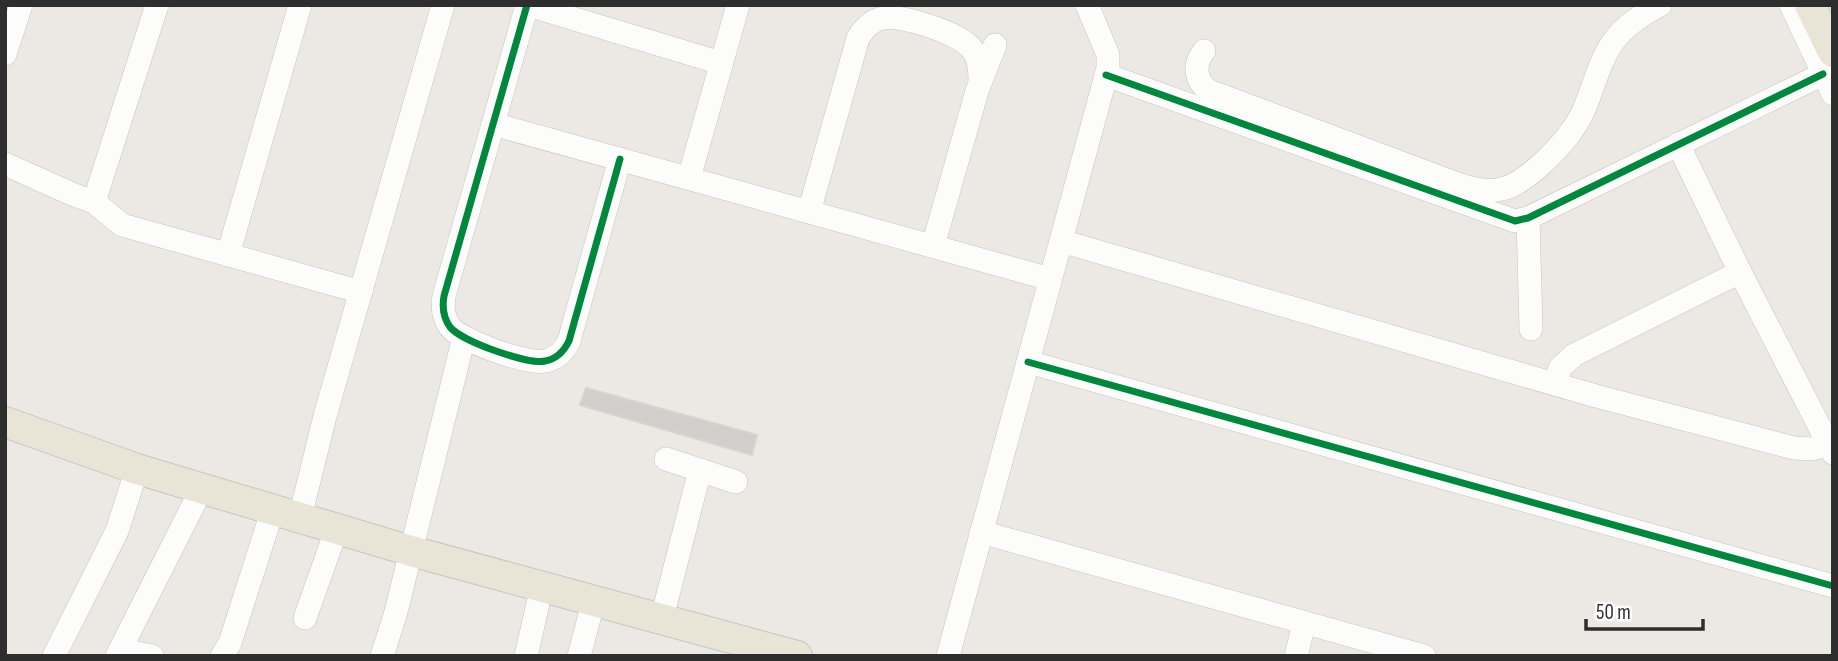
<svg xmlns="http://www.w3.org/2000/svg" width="1838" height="661" font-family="'Sofia Sans Condensed',sans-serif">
  <rect width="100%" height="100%" fill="#ece8e4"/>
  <polygon fill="#d1cecb" stroke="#d7d4d0" stroke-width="2" points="586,388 757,435 752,455 580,405"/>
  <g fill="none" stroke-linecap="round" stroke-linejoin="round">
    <g stroke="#c5c4c5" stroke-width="24">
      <g id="minor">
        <path d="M527,5L444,296C442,307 443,317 450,327C461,341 528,365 545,361C557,359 564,351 569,341L620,159"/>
        <polyline points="528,5 721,63"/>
        <polyline points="1791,5 1833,94"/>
        <path d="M1204,51C1193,65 1195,80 1209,91L1460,185C1473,189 1488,193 1502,189C1529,182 1568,141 1581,116C1593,92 1597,65 1613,42C1625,25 1642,15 1660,5"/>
        <polyline points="5,54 21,5"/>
        <polyline points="1106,75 1515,221 1528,218 1823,74"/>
        <polyline points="493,124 1050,279"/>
        <polyline points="1678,144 1740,272 1833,453"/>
        <polyline points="5,164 72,194 94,202 122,225 361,292"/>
        <polyline points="689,178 738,5"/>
        <polyline points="94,202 157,5"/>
        <path d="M809,212L858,38C864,28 872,20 883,18C901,14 959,33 971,48C978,56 980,67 980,79"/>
        <polyline points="1528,218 1531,329"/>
        <polyline points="1061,241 1596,396 1794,448 1812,449 1829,444"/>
        <polyline points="933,246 977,91 995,45"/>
        <polyline points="228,255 300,5"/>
        <polyline points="1028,362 1833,586"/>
        <polyline points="1555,384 1560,368 1574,355 1740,272"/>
        <polyline points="666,459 736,482"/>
        <polyline points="300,517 325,416 443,5"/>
        <polyline points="981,532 1424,656"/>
        <polyline points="305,618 337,528"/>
        <polyline points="662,618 700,470"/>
        <polyline points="120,650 152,656"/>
        <polyline points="54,656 117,531 137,469"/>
        <polyline points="117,656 202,488"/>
        <polyline points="222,656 230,643 273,509"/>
        <polyline points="382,656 396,612 464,337"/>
        <polyline points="526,656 542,586"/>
        <polyline points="579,656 594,600"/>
        <polyline points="948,656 1108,68 1108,55 1087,5"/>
        <polyline points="1296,656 1304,624"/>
      </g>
    </g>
    <g stroke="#c6c5c4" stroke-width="32">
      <g id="major">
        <polyline points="1810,5 1833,52"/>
        <polyline points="5,422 137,469 411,551 797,656"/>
      </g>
    </g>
    <use href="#minor" stroke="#fcfcfb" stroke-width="23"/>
    <use href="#major" stroke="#e8e4d6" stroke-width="30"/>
    <g stroke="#fff" stroke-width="11">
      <g id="cycleway">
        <path d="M527,5L444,296C442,307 443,317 450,327C461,341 528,365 545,361C557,359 564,351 569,341L620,159"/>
        <polyline points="1106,75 1515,221 1528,218 1823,74"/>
        <polyline points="1028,362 1833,586"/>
      </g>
    </g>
    <use href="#cycleway" stroke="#00873e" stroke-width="7"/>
  </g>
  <rect width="1838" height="661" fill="none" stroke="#2e2e2e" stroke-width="14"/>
  <path d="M1586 619v10h117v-10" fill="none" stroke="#2e2e2e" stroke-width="3.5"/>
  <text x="1596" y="619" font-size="21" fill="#2e2e2e" stroke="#ffffff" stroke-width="5" paint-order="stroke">50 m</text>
</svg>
